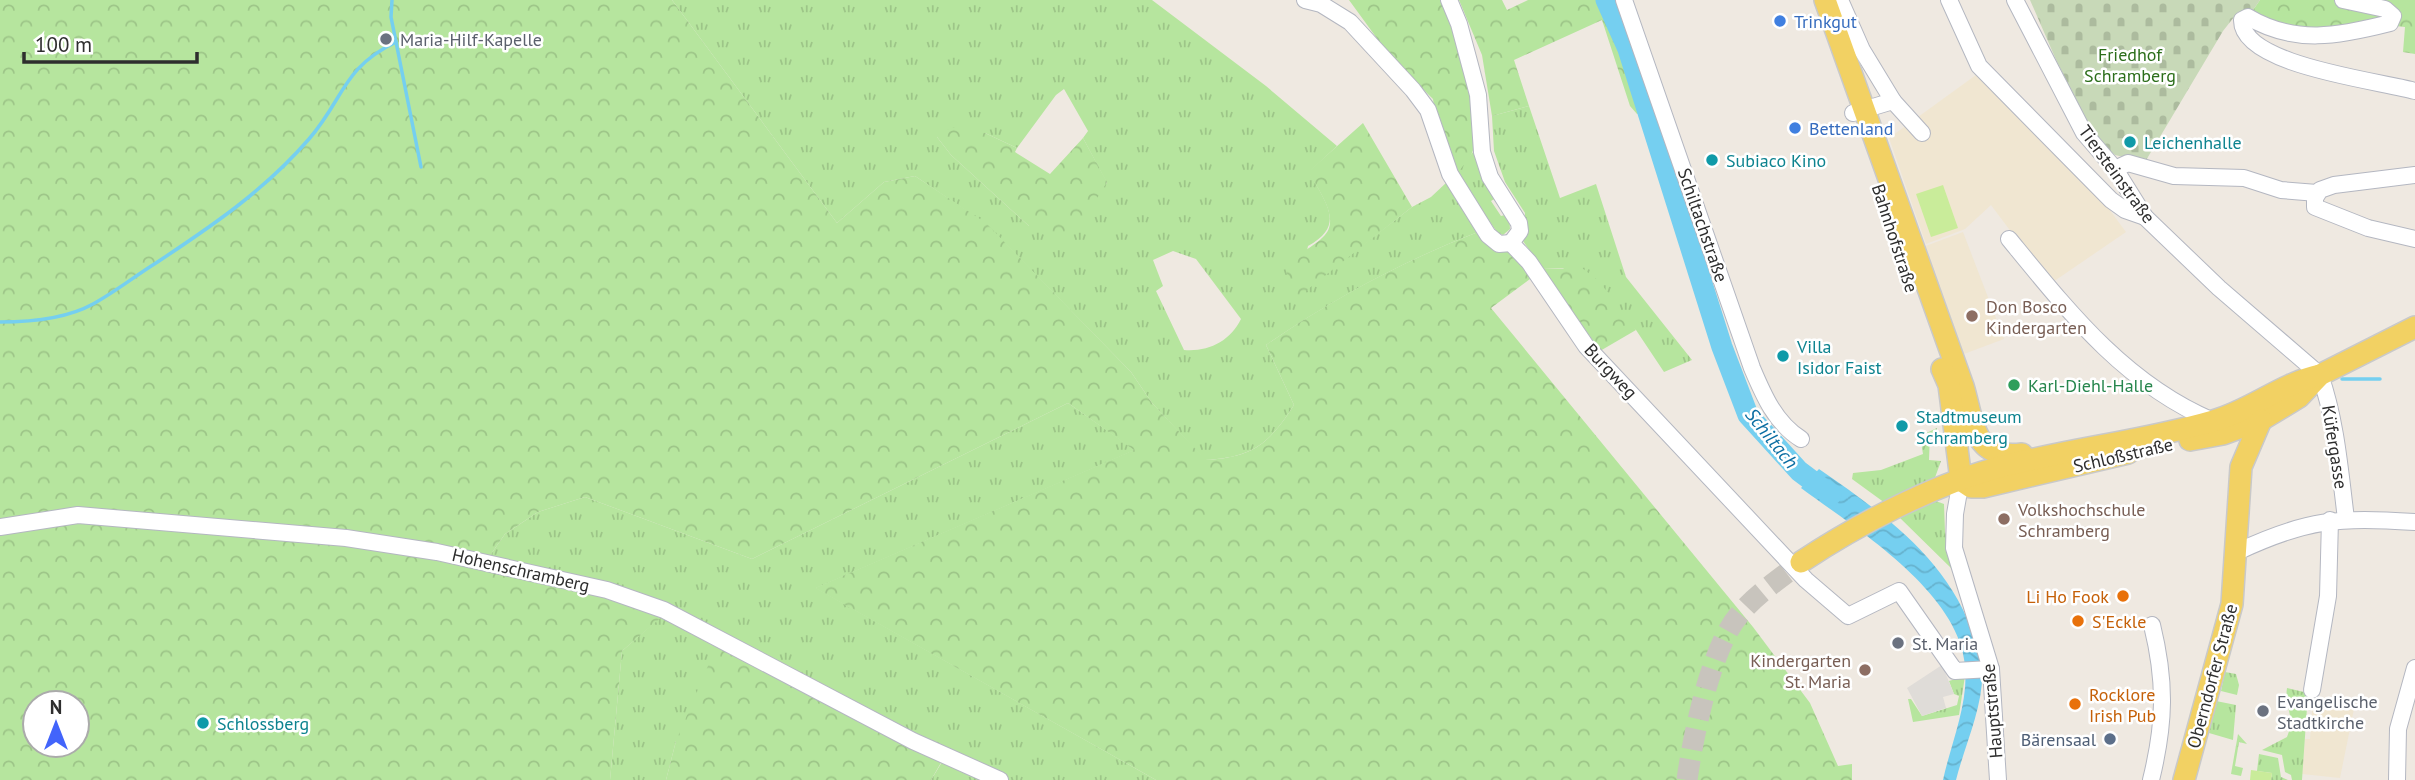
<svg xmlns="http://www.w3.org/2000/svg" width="2415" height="780" font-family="'PT Sans',sans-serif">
  <defs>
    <pattern id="grass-tufts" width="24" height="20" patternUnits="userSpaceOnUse" patternTransform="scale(1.75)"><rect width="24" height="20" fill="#b6e59e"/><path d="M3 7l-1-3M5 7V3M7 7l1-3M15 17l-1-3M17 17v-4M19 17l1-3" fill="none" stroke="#9dc588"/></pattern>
    <pattern id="forest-crowns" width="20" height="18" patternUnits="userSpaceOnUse" patternTransform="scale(1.75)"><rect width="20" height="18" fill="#b6e59e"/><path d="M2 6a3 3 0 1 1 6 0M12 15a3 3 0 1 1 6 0" fill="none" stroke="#9dc588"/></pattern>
    <pattern id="cemetery-stones" width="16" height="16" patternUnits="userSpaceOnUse" patternTransform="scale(1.75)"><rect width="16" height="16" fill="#c8d9b8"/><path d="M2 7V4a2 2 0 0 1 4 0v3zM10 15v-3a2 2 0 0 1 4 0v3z" fill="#acbb9e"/></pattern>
    <pattern id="water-waves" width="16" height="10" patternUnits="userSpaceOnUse" patternTransform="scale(1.75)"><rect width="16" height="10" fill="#75cff0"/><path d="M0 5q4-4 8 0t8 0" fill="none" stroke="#66b2ce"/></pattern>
  </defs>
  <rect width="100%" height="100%" fill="#efe9e1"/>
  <g fill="#f0e6d1">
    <polygon points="1976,75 2032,127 2106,205 2126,232 2050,284 1991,205 1965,229 1926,244 1889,138"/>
    <polygon points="1963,232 2004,339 1964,354 1923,247"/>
    <polygon points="2313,698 2355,704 2340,778 2302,774 2305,739 2310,739"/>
  </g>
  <g fill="url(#grass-tufts)" fill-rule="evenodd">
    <path d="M672,0H1152L1266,86L1337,146L1309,172C1325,202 1347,225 1308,246L1297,296L1412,207L1431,197L1447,182L1478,232C1403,261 1333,299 1266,345L1294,405C1269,444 1253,457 1205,460L1152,403L1131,372L986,224L915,176L884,182L837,223ZM1064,89L1088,131L1083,138L1107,183L1029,226L951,155L937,137L985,133L1017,148L1056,95ZM1173,251L1196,259L1241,319C1230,341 1209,352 1184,350L1156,291L1163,286L1153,260Z"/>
    <polygon points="1529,106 1560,198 1596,184 1626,277 1692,360 1664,372 1636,330 1563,268 1543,269 1523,241 1525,213 1505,182 1494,151 1492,116"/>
    <polygon points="1474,145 1499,196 1491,201 1501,216 1509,214 1510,229 1503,235 1497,232 1456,174 1473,152"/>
    <polygon points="1068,403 1135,450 816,588 1156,780 931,780 942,762 676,741 666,780 610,780 622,651 663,615 497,568 491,554 505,534 538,512 585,497 752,559"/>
    <polygon points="1937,428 1937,433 1930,434 1929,460 1941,461 1933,483 1885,503 1852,479 1853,473 1881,470 1923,454 1920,436"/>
    <polygon points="1933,500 1944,504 1945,532 1954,571 1898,516"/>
    <polygon points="2225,672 2236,674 2239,685 2237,695 2221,691"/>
    <polygon points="1965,676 1959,715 1913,722 1908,699 1911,699 1922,716 1957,705 1959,696 1954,694 1949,681"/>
    <path d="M2287,688L2308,693L2302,780H2292L2291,775L2285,772L2282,755L2262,750L2287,737C2296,715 2284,708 2287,688Z"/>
    <polygon points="2216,701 2236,705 2233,740 2209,733"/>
    <polygon points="2238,734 2247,744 2239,742 2235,766 2243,768 2241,776 2231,774"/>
    <polygon points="2259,754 2278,758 2281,777 2288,780 2271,780 2272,773 2257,771"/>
  </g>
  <g fill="url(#forest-crowns)" fill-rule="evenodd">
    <path d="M0,0H672L837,223L884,182L915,176L986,223L1131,372L1152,403L1206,460C1253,457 1269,444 1294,405L1266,345C1332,299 1403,261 1478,232L1514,250L1534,276L1491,308L1753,627L1810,703L1838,766L1852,764V780H1156L815,588L1134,450L1068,403L752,559L585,497L538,512L505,534L491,554L497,568L609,595L664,615L622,651L610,780H0ZM35,703H77V745H35Z"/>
    <path d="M1349,0H1446C1458,32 1488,121 1472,153C1469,160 1461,168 1456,174L1439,142L1433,99L1392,59Z"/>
    <polygon points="1459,0 1502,0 1507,10 1528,0 1603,0 1642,113 1637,114 1630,106 1602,20 1514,60 1529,106 1492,116 1482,55"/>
    <path d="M2260,0H2415V54L2403,52L2405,27C2359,20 2288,45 2253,10Z"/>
    <path d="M1363,123L1412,207L1298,297L1287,287V263C1298,254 1313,247 1323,237C1342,220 1318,189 1308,172Z"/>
    <polygon points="960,126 985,133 1017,148 1015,152 1050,174 1083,138 1107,182 1083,221 1060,238 1029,226 951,155 937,137 945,130"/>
    <polygon points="1582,268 1599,281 1636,330 1600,351 1543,269"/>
    <polygon points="719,640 942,761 931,780 666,780 676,741"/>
  </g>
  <polygon fill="url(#cemetery-stones)" points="2030,0 2260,0 2253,10 2238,12 2223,31 2145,162 2115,155 2097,140 2057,62"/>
  <g fill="#c9ec9a">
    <polygon points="1943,185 1958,228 1931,237 1916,194"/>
    <polygon points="2251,770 2272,773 2271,780 2250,780"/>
  </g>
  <polygon fill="#dfdcd8" points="1942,665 1954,694 1943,697 1946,708 1922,716 1907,688"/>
  <path fill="url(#water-waves)" d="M1819,469C1884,514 1951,561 1975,640C1977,648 1981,657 1982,666C1985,704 1965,744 1956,780H1943C1951,743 1969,703 1965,665C1958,591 1855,528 1801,488Z"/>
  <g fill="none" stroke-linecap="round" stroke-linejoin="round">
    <g stroke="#75cff0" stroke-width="3.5">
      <polyline points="392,0 391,17 421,167"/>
      <path d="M0,322C31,322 66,319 93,304C115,292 135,276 156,263C212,226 265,190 309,139C344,99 342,68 396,42"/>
      <polyline points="2342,379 2380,379"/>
    </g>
    <polyline stroke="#75cff0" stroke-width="21" points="1606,0 1628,49 1722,347 1748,415 1799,471 1831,495"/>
    <path stroke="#c8c4bd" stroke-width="21" stroke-dasharray="21 10" stroke-linecap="butt" d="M1687,780C1693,736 1711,647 1739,615C1756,594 1780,579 1801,562"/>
    <g stroke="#b4b7c1" stroke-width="18">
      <g id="minor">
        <polyline points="1305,0 1321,4 1350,22 1413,90 1428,110 1450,174 1488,235 1499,244 1511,243"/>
        <polyline points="1449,0 1459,24 1478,95 1482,152 1490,177 1519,223 1520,231 1511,243"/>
        <path d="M1624,0L1752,368C1763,394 1775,423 1801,439"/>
        <polyline points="1840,0 1862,50 1893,101"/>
        <polyline points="1949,0 1979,66 2111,200 2125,210 2145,217"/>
        <path d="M2015,0L2084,133L2115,169L2145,217L2219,288L2320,375C2336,420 2340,471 2346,519"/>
        <path d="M2343,0L2385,9L2393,16L2390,23C2339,36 2295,45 2248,17L2242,20C2241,66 2382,81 2415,91"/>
        <polyline points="1853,113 1893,101 1922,133"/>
        <polyline points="2115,169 2128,163 2174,176 2244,178 2281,190 2317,193"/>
        <polyline points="2415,175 2334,185 2320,190 2315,198 2315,207 2368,228 2415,239"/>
        <path d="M2009,239C2068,311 2125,384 2213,421"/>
        <polyline points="1511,243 1529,262 1586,346 1806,580 1848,616 1899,591 1955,671 1991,669"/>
        <polyline points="1961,480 1955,514 1954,548 1991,669 1998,780"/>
        <polyline points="0,527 78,515 346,538 437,552 607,590 664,610 913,741 1000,780"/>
        <path d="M2237,552C2307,519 2338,517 2415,522"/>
        <polyline points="2312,690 2328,596 2330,520"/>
        <path d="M2151,780C2165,723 2166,682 2152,625"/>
        <polyline points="2397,780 2398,729 2415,668"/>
      </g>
    </g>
    <g stroke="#c9c9c9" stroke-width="24">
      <g id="major">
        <path d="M1825,0L1963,386C1974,423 1973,460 2022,454"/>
        <polyline points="1942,369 1949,385 1961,480"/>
        <polyline points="2190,440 2223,434 2261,420 2299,397 2320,375 2415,327"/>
        <polyline points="1962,481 1971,487 1983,487 2128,453"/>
        <path d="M1801,562C1857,525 1929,487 1993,469C2065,449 2141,442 2213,421C2252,410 2280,384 2320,375"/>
        <polyline points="2184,780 2232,604 2241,467 2261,420"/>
      </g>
    </g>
    <use href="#minor" stroke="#fff" stroke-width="16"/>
    <use href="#major" stroke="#f2d163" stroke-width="21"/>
  </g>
  <g fill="#3f7fe0" stroke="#fff" stroke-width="2.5">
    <circle cx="1780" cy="21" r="7"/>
    <circle cx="1795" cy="128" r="7"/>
  </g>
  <g fill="#6b7280" stroke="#fff" stroke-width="2.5">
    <circle cx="386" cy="39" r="7"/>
    <circle cx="1898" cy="643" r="7"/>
    <circle cx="2263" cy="711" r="7"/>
  </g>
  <g fill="#0f9aa8" stroke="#fff" stroke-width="2.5">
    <circle cx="2130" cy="142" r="7"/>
    <circle cx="1712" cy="160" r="7"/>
    <circle cx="1783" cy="356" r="7"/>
    <circle cx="1902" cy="426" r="7"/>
    <circle cx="203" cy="723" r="7"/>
  </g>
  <g fill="#8d6e63" stroke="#fff" stroke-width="2.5">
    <circle cx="1972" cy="316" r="7"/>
    <circle cx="2004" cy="519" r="7"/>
    <circle cx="1865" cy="670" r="7"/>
  </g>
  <circle fill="#2e9e5b" stroke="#fff" stroke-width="2.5" cx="2014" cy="385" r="7"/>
  <g fill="#e8710a" stroke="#fff" stroke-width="2.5">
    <circle cx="2123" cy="596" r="7"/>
    <circle cx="2078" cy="621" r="7"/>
    <circle cx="2075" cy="704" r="7"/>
  </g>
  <circle fill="#5c6f8a" stroke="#fff" stroke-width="2.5" cx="2110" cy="739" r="7"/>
  <g text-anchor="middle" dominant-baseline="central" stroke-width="5" stroke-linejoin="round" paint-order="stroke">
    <g font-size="18" fill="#366cbe" stroke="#fff" text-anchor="start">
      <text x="1794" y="21">Trinkgut</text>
      <text x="1809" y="128">Bettenland</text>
    </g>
    <g font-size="18" fill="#5b616d" stroke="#fff" text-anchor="start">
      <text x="400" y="39">Maria-Hilf-Kapelle</text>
      <text x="1912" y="643">St. Maria</text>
      <text x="2277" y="701">Evangelische<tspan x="2277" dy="21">Stadtkirche</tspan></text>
    </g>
    <g font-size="18" fill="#2c6e1b" stroke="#fff">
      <text x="2130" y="54">Friedhof<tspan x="2130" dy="21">Schramberg</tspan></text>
    </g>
    <g font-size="18" fill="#0d838f" stroke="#fff" text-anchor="start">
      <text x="2144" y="142">Leichenhalle</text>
      <text x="1726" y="160">Subiaco Kino</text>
      <text x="1797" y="346">Villa<tspan x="1797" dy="21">Isidor Faist</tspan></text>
      <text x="1916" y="416">Stadtmuseum<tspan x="1916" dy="21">Schramberg</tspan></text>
      <text x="217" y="723">Schlossberg</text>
    </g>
    <g font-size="18" fill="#2e2e2e" stroke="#fff">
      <text transform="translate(2117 174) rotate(54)">Tiersteinstraße</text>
      <text transform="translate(1703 225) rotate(71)">Schiltachstraße</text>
      <text transform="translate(1895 238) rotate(72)">Bahnhofstraße</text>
      <text transform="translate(1611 371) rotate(47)">Burgweg</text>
      <text transform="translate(2335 447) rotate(81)">Küfergasse</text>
      <text transform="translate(2123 455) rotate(-13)">Schloßstraße</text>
      <text transform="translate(521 570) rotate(13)">Hohenschramberg</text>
      <text transform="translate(2212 676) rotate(-75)">Oberndorfer Straße</text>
      <text transform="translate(1992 711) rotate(-95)">Hauptstraße</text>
    </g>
    <g font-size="18" fill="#785e54" stroke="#fff" text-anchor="start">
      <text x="1986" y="306">Don Bosco<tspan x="1986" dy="21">Kindergarten</tspan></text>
      <text x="2018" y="509">Volkshochschule<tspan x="2018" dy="21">Schramberg</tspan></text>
      <text x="1851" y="660" text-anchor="end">Kindergarten<tspan x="1851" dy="21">St. Maria</tspan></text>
    </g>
    <g font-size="18" fill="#27864d" stroke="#fff" text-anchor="start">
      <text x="2028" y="385">Karl-Diehl-Halle</text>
    </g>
    <g font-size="18" fill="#c56008" stroke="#fff" text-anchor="start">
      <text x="2109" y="596" text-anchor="end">Li Ho Fook</text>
      <text x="2092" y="621">S'Eckle</text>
      <text x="2089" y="694">Rocklore<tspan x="2089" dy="21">Irish Pub</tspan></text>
    </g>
    <g font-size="18" fill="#4e5e75" stroke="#fff" text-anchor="end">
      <text x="2096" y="739">Bärensaal</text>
    </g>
    <g font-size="19" font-style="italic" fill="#0d6fa3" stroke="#fff">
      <text transform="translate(1772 438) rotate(51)">Schiltach</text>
    </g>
  </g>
  <g transform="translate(56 724)"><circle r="33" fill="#ffffff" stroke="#ababab" stroke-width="2"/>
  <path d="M0-5L12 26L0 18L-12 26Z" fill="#4264fb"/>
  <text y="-10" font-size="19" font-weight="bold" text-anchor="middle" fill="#2e2e2e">N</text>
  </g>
  <path d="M24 52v10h173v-10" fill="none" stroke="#2e2e2e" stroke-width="3.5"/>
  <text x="35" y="52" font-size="21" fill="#2e2e2e" stroke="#ffffff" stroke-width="5" paint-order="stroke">100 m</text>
</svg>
